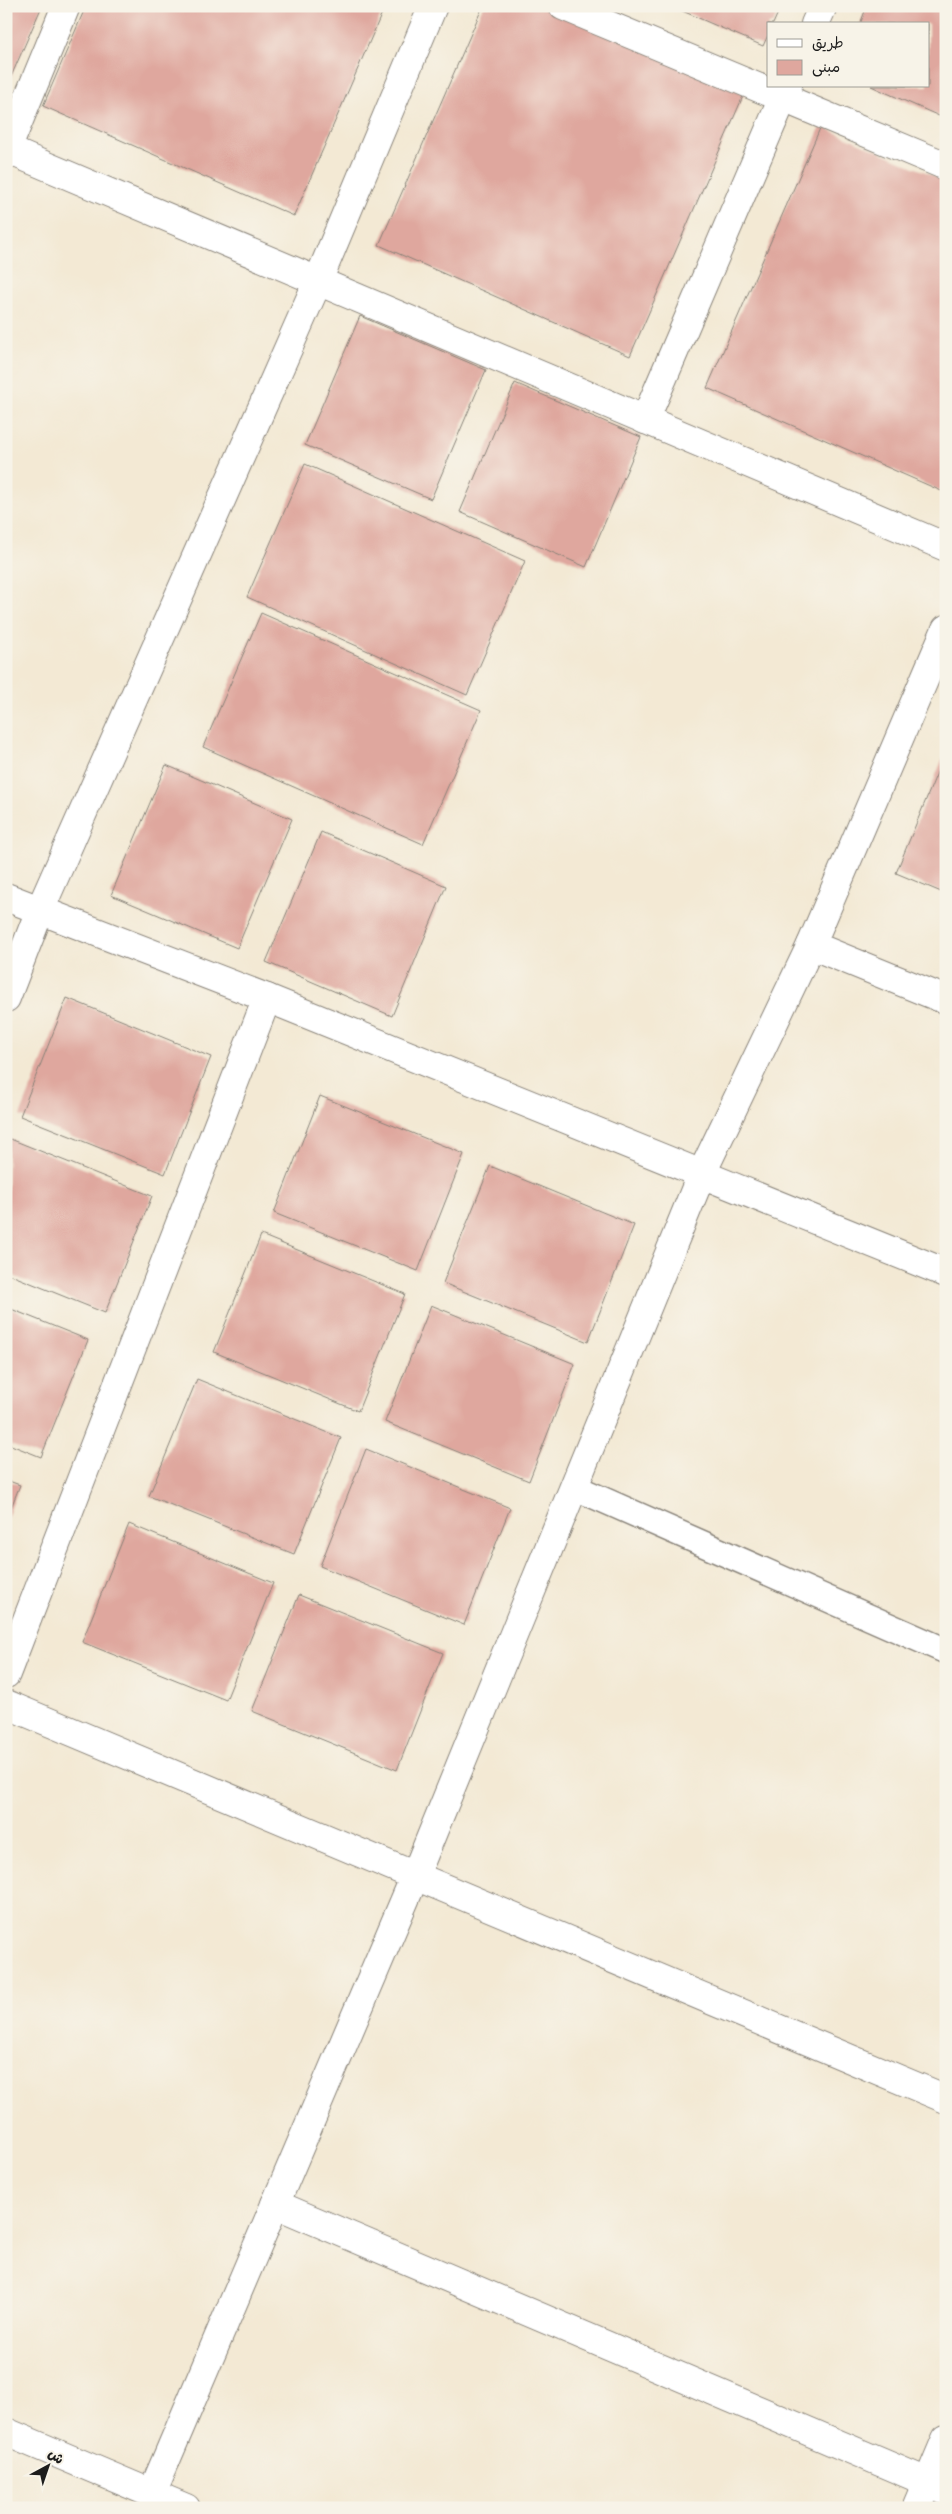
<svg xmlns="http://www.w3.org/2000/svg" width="952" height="2514" font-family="Kalam,'Playpen Sans Arabic',sans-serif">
  <rect width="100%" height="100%" fill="#f7f3e8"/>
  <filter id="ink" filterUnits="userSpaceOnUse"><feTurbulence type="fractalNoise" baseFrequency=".02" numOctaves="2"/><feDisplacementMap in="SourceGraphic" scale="10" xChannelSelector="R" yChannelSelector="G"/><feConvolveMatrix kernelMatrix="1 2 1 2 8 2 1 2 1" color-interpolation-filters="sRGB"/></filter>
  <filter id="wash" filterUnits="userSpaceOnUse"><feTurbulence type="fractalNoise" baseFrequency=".0096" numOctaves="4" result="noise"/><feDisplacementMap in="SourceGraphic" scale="20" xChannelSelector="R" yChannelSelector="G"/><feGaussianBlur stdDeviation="1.12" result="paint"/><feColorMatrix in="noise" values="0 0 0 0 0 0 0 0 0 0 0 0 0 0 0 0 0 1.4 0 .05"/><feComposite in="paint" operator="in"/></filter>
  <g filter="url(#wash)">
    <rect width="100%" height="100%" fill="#f3e9d4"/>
    <g id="blocks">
      <g fill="#dfa79e">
        <polygon points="6,6 42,6 6,88"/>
        <polygon points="86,6 385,6 294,216 43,106"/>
        <polygon points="483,6 546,6 744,94 630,356 379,245"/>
        <polygon points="671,6 781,6 773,24 768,24 768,35 763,46"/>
        <polygon points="867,6 946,6 946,119 871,86 928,86 928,24 860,24"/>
        <polygon points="821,126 946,181 946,493 707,388"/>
        <polygon points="360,316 486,370 431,499 305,445"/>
        <polygon points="515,383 641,437 586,567 460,512"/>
        <polygon points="305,464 525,561 467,695 247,597"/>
        <polygon points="261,613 481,710 423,844 203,747"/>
        <polygon points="943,758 946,759 946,894 896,873"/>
        <polygon points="166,765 292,819 237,948 111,895"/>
        <polygon points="321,832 446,886 392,1016 266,962"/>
        <polygon points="67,998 211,1057 165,1174 20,1116"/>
        <polygon points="320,1096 464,1154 418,1271 274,1213"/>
        <polygon points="8,1138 152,1196 105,1313 6,1273"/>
        <polygon points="490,1166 634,1225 588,1342 443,1283"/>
        <polygon points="261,1235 405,1294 358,1411 214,1352"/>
        <polygon points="431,1305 575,1364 529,1481 385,1422"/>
        <polygon points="6,1307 88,1340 41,1457 6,1443"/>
        <polygon points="197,1379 341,1438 294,1554 149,1496"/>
        <polygon points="366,1449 510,1508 464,1625 320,1566"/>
        <polygon points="6,1480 20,1485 6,1520"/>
        <polygon points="129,1524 273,1583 226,1700 82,1642"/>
        <polygon points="299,1595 443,1653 397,1770 252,1711"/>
      </g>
    </g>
  </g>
  <g filter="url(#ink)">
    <use href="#blocks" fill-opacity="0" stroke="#888278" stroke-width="1"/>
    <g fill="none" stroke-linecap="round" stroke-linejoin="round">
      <g stroke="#888278" stroke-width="28">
        <polyline id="service" points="574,1487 946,1651"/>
      </g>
      <g stroke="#888278" stroke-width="30">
        <g id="minor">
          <polyline points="563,6 946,166"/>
          <polyline points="815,24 823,6"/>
          <polyline points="6,149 946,547"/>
          <polyline points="6,152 66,6"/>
          <polyline points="645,420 788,86"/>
          <polyline points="6,897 267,998 946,1273"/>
          <polyline points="811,945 946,1000"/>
          <polyline points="6,998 40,910 318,281 433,6"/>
          <polyline points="6,1674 267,998"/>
          <polyline points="6,1704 946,2099"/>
          <polyline points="275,2204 946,2490"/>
          <polyline points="6,2432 186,2508"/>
          <polyline points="152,2493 415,1876 702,1173 811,945 946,629"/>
          <polyline points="917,2508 946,2439"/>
        </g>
      </g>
      <use href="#service" stroke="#fff" stroke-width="25"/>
      <use href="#minor" stroke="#fff" stroke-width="28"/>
    </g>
  </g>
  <rect width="952" height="2514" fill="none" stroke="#f7f3e8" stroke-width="25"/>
  <rect x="767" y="22" width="162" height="65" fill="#f7f3e8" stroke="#9f9d96"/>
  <rect x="777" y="39" width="25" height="8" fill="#ffffff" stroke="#9f9d96"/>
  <text x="812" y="48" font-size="15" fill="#1c1c1c">طريق</text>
  <rect x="777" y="60" width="25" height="15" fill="#dfa79e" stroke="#9f9d96"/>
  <text x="812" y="72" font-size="15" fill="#1c1c1c">مبنى</text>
  <g transform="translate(48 2466) rotate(40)" stroke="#f7f3e8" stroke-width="4" paint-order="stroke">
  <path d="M0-4L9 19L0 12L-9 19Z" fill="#1c1c1c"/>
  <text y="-8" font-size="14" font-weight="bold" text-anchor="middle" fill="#1c1c1c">ش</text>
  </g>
</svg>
